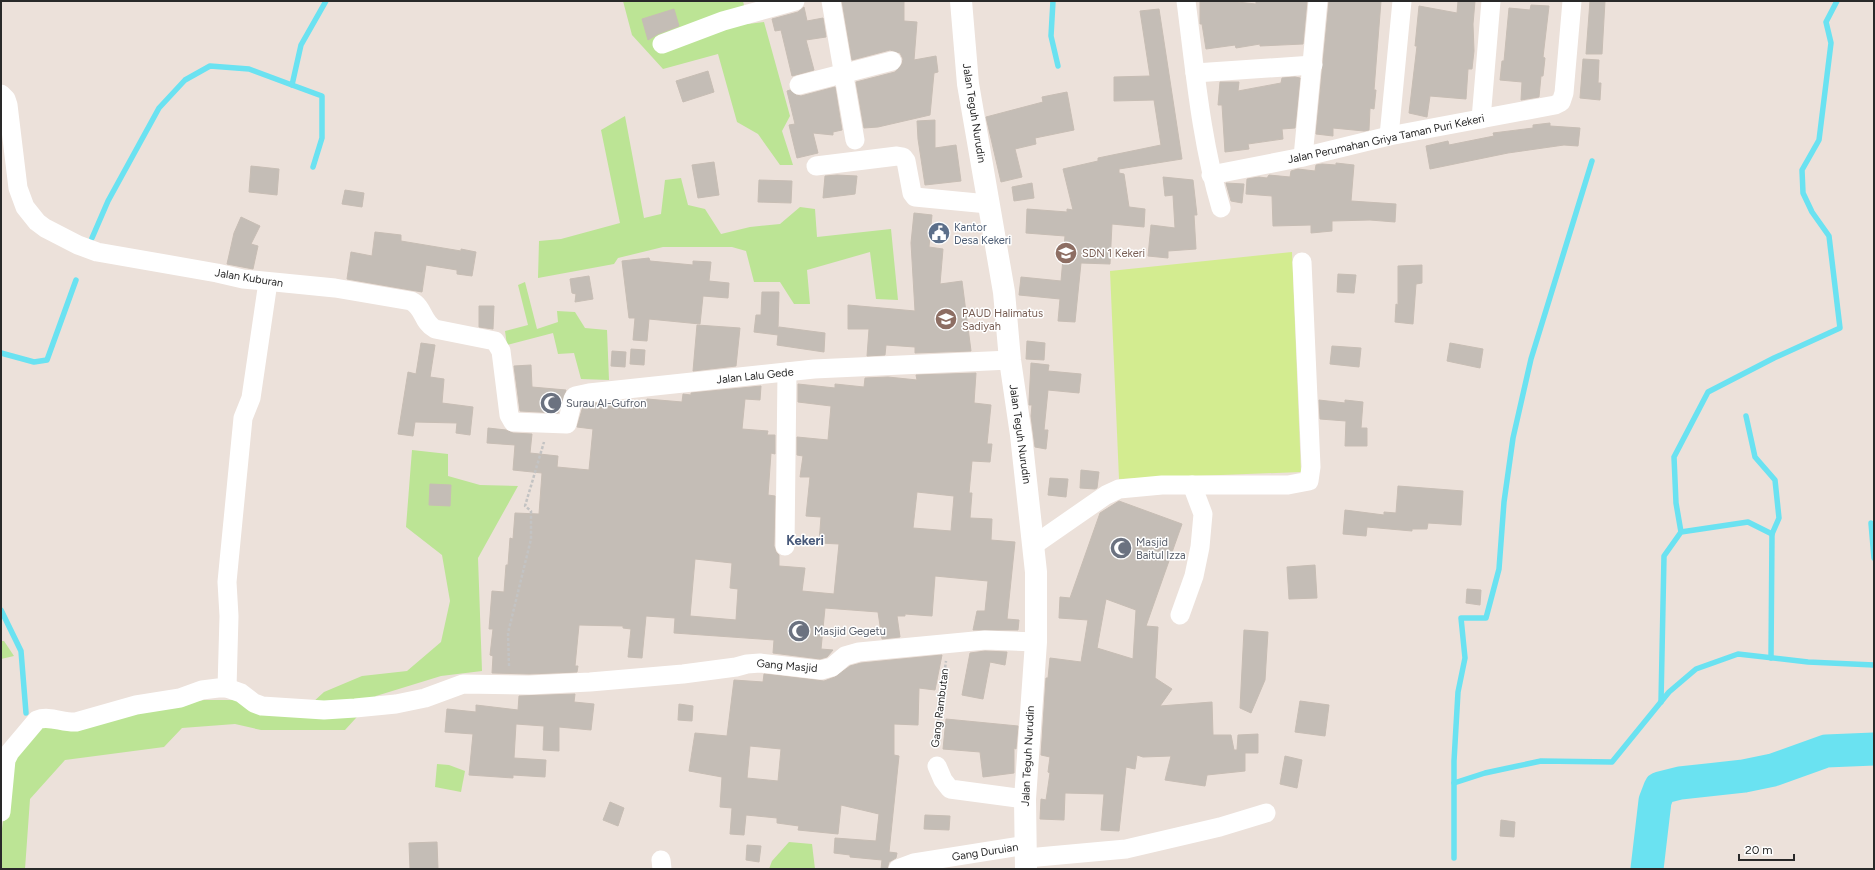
<svg xmlns="http://www.w3.org/2000/svg" width="1875" height="870" font-family="Figtree,sans-serif">
  <rect width="100%" height="100%" fill="#ece1da"/>
  <g fill="#bce495">
    <polygon points="623,1 743,1 748,24 764,22 790,116 782,131 793,165 780,165 758,134 737,122 718,54 663,69 632,35"/>
    <polygon points="625,116 644,218 661,214 665,180 681,178 688,205 705,209 721,234 750,227 780,224 800,207 815,209 817,237 891,229 898,300 876,299 870,252 807,270 810,304 794,304 780,282 754,282 746,251 732,247 663,247 618,258 614,264 538,278 539,241 561,239 620,223 601,130"/>
    <polygon points="525,282 537,329 558,322 557,311 575,312 585,328 607,330 609,380 581,379 574,353 558,354 553,333 507,345 505,331 528,325 518,285"/>
    <polygon points="412,450 448,454 448,476 480,485 518,486 478,558 482,671 441,676 376,696 345,730 261,730 235,724 182,728 164,747 65,760 30,799 25,869 1,869 1,836 11,763 44,723 135,711 204,700 235,700 299,715 324,692 362,676 407,671 441,642 450,601 442,555 406,527"/>
    <polygon points="1,641 4,641 14,656 1,659"/>
    <polygon points="437,764 449,765 465,771 461,792 435,787"/>
    <polygon points="789,842 812,844 815,869 769,869 772,861"/>
  </g>
  <polygon fill="#d3ec90" points="1292,252 1301,472 1119,479 1110,271"/>
  <g fill="none" stroke-linecap="round" stroke-linejoin="round">
    <g stroke="#6ae2f1" stroke-width="5.5">
      <polyline points="1053,1 1051,36 1058,66"/>
      <polyline points="313,167 322,138 322,96 292,85 301,45 326,1"/>
      <polyline points="92,238 108,201 159,108 185,80 210,66 249,69 292,85"/>
      <polyline points="1,353 34,362 47,360 76,280"/>
      <polyline points="1746,416 1755,457 1775,480 1779,518 1772,534 1771,658"/>
      <polyline points="1871,523 1874,558"/>
      <polyline points="1681,532 1676,503 1674,457 1708,392 1774,358 1840,328 1829,236 1812,212 1803,193 1802,170 1819,140 1831,43 1826,22 1837,1"/>
      <polyline points="1,610 21,651 26,713"/>
      <polyline points="1661,702 1664,556 1681,532 1748,522 1772,534"/>
      <polyline points="1454,783 1485,773 1541,761 1612,762 1669,692 1696,669 1738,654 1808,662 1874,665"/>
      <polyline points="1454,858 1454,761 1458,692 1465,658 1461,618 1486,618 1499,569 1504,502 1513,438 1531,359 1592,161"/>
    </g>
    <polyline stroke="#6ae2f1" stroke-width="33" points="1647,869 1655,801 1660,788 1680,783 1744,776 1773,770 1826,751 1874,749"/>
  </g>
  <g fill="#c4bdb6" stroke="#c7bdb4" fill-rule="evenodd">
    <polygon points="842,1 904,1 904,21 917,22 914,60 936,56 938,72 934,73 930,115 878,127 864,128 856,82 895,72 902,64 903,59 900,53 890,50 852,60"/>
    <polygon points="1200,1 1228,1 1256,4 1256,1 1307,1 1303,44 1260,46 1260,44 1236,48 1235,45 1206,49 1202,24 1200,24"/>
    <polygon points="1329,1 1381,1 1374,90 1376,90 1374,109 1370,108 1369,130 1364,131 1333,128 1333,136 1316,134"/>
    <polygon points="1458,1 1475,1 1473,24 1474,51 1472,69 1468,69 1466,99 1430,96 1427,117 1409,113 1417,46 1415,46 1419,6 1457,13"/>
    <polygon points="1590,1 1605,1 1602,54 1586,54"/>
    <polygon points="1531,5 1549,6 1543,57 1545,58 1543,76 1541,76 1539,97 1521,100 1522,82 1500,80 1502,61 1504,61 1509,8 1530,10"/>
    <polygon points="804,7 807,21 823,18 826,37 806,40 814,70 792,76 781,30 775,31 772,19 798,12"/>
    <polygon points="674,9 679,26 658,34 648,40 642,19"/>
    <polygon points="1159,9 1182,159 1119,169 1119,173 1124,174 1129,207 1145,209 1144,227 1112,224 1110,264 1081,263 1075,322 1058,321 1060,299 1019,295 1021,277 1061,281 1065,236 1026,233 1027,209 1067,212 1067,209 1073,210 1063,169 1098,161 1098,158 1161,145 1154,100 1114,101 1114,77 1150,76 1140,11"/>
    <polygon points="1583,59 1599,60 1598,83 1601,83 1600,100 1580,98"/>
    <polygon points="708,71 714,92 683,102 676,81"/>
    <polygon points="1295,77 1300,78 1295,128 1282,129 1283,139 1248,144 1249,149 1225,152 1222,105 1218,105 1220,82 1239,82 1238,91 1281,83 1282,78"/>
    <polygon points="835,87 842,130 833,132 833,135 813,133 818,153 797,158 789,125 795,124 787,91 790,90 796,95 801,96"/>
    <polygon points="1067,92 1074,130 1035,138 1036,144 1015,149 1022,177 1001,182 986,117 1043,102 1042,97"/>
    <polygon points="935,120 935,148 956,145 961,181 925,185 918,139 917,121"/>
    <polygon points="1550,123 1550,126 1580,128 1578,146 1564,145 1508,153 1430,169 1426,146 1448,141 1449,145 1494,136 1493,133 1533,128 1533,125"/>
    <polygon points="714,162 719,195 698,198 692,165"/>
    <polygon points="1336,163 1354,165 1351,201 1396,204 1395,222 1370,220 1332,221 1332,231 1311,233 1311,225 1273,226 1272,196 1246,194 1247,179 1259,177 1267,178 1269,175 1290,177 1291,171 1298,169 1315,171 1316,165 1322,164 1336,165"/>
    <polygon points="251,166 279,169 277,195 249,192"/>
    <polygon points="837,175 857,176 855,194 823,198 825,176"/>
    <polygon points="1163,177 1193,180 1197,215 1194,215 1196,249 1168,251 1168,258 1148,256 1151,225 1175,228 1173,195 1165,196"/>
    <polygon points="759,180 792,181 791,203 758,202"/>
    <polygon points="1032,183 1034,198 1014,201 1012,187"/>
    <polygon points="1226,183 1244,184 1242,203 1231,201"/>
    <polygon points="345,190 364,193 362,207 342,204"/>
    <polygon points="914,213 932,215 929,247 943,249 940,284 962,281 971,351 915,353 915,347 886,345 885,355 867,356 869,329 848,329 848,305 915,311 911,243"/>
    <polygon points="241,217 260,226 251,244 258,246 253,269 227,264 234,233"/>
    <polygon points="375,232 401,235 401,241 461,251 461,249 476,252 472,276 457,274 457,270 426,265 422,292 347,279 351,252 372,256"/>
    <polygon points="649,258 650,261 693,265 693,261 711,262 709,281 729,283 728,298 703,296 700,324 649,319 647,341 633,340 635,318 629,318 622,261"/>
    <polygon points="1422,265 1422,283 1416,284 1413,324 1395,322 1396,304 1398,305 1398,266"/>
    <polygon points="1338,274 1356,275 1354,293 1337,292"/>
    <polygon points="589,276 593,299 575,302 576,294 572,293 570,279"/>
    <polygon points="762,292 779,292 778,329 779,327 825,333 824,352 777,345 778,335 754,332 756,315 761,315"/>
    <polygon points="479,306 494,306 493,329 479,327"/>
    <polygon points="697,325 740,328 736,366 693,371"/>
    <polygon points="1027,341 1045,343 1044,360 1026,359"/>
    <polygon points="421,343 435,345 430,377 444,379 442,403 473,407 470,435 456,433 457,423 415,422 413,436 398,434 408,372 416,374"/>
    <polygon points="1450,343 1483,349 1480,368 1447,361"/>
    <polygon points="1332,346 1361,348 1359,367 1330,364"/>
    <polygon points="631,349 645,350 644,365 630,364"/>
    <polygon points="612,351 626,352 625,367 611,366"/>
    <polygon points="1031,363 1049,365 1048,371 1081,374 1079,393 1048,390 1044,430 1048,430 1046,449 1035,447 1031,416 1032,405 1029,405 1029,401"/>
    <polygon points="531,365 532,387 566,390 558,413 520,411 514,366"/>
    <path d="M976,373L974,403L991,405L987,444H992L990,462L972,461L969,493H972L970,518L992,519L991,540L1015,542L1007,619L1019,620L1018,630H973L977,611H985L988,581L935,576L932,616L905,614V616H897L900,637L882,639L878,612L825,608L821,649L833,650L827,657L820,659L773,653L774,640L674,633L675,618L646,616L642,658L628,657L631,629L623,628V626L579,625L575,666H578L577,672L529,674L492,673L493,656L490,655L493,629H489L492,591L504,592L506,565H508L510,538L513,539L515,513L539,514L542,473L513,470L515,445L487,443L488,428L506,430L513,433L532,434L530,453L558,456L557,467L589,470L593,429L577,427L583,406L595,403L616,405V402L646,404L647,399L682,402L683,394L691,395V393L761,386L760,400L745,399L742,429L768,431L767,435H775V454L771,453L768,495L775,496L774,546L776,552L779,555V566L805,568L802,591L834,594L839,544L819,543L821,517L806,516L810,477H800L803,456L797,455V437L828,440L831,406L798,402V384L835,388V384L864,387L865,378L888,377L917,380L916,375ZM917,492L954,496L951,531L913,528ZM695,559L732,563L730,588L738,589L736,620L690,616Z"/>
    <polygon points="1319,400 1345,403 1345,400 1363,402 1361,428 1367,428 1367,446 1345,446 1346,421 1320,419"/>
    <polygon points="1081,470 1099,472 1097,488 1095,489 1080,488"/>
    <polygon points="1050,478 1068,479 1066,497 1048,495"/>
    <polygon points="430,484 451,485 450,506 429,505"/>
    <polygon points="1398,486 1463,491 1461,525 1428,523 1427,529 1412,529 1412,531 1367,527 1366,536 1343,534 1345,510 1384,515 1384,512 1396,513"/>
    <path d="M1119,501L1182,524L1146,626L1158,627L1155,678L1172,689L1160,706L1212,702L1213,735H1231L1234,750H1237L1238,735L1258,734V753H1245V771L1207,775L1205,786L1165,780L1171,756L1143,757L1137,755L1135,769L1126,767L1119,831L1101,830L1104,794L1065,793L1064,820L1040,819L1041,799L1046,800L1050,773L1048,772L1050,757L1041,755L1046,678H1048L1050,658L1081,662L1088,620L1059,618L1060,597L1070,598L1100,513ZM1106,599L1136,610L1133,659L1097,648Z"/>
    <polygon points="1315,565 1317,598 1289,599 1287,567"/>
    <polygon points="1467,589 1481,590 1480,605 1466,603"/>
    <polygon points="1244,630 1268,632 1265,680 1251,713 1240,708"/>
    <polygon points="985,651 1007,652 1005,665 990,662 983,699 962,695 970,653"/>
    <path d="M942,655L935,690L919,688L918,725L894,724V755L899,756L889,852L897,853L896,858L889,862L887,869H881L882,860L850,857V855L834,853L835,838L876,841L879,814L841,805L838,834L798,830L799,826L777,823V818L746,815L744,835L730,834L732,808L720,807L722,777L689,771L695,733L727,736L734,680L763,682L764,674L824,681L835,677L850,666L861,663ZM750,746L781,749L778,781L747,778Z"/>
    <polygon points="575,694 574,702 594,704 591,730 559,727 559,751 543,750 544,726 516,724 514,758 546,760 545,777 513,775 513,778 469,775 473,734 445,732 447,709 476,712 476,705 518,710 519,696"/>
    <polygon points="1300,701 1329,705 1325,736 1295,732"/>
    <polygon points="679,704 693,706 692,721 678,720"/>
    <polygon points="946,719 1018,726 1016,749 1014,748 1014,773 983,777 980,752 943,749"/>
    <polygon points="1285,756 1302,760 1297,788 1280,784"/>
    <polygon points="610,802 624,808 618,826 603,820"/>
    <polygon points="925,815 950,816 949,830 924,829"/>
    <polygon points="1501,820 1515,822 1514,837 1500,836"/>
    <polygon points="437,842 438,869 410,869 409,843"/>
    <polygon points="747,845 761,846 759,862 746,860"/>
  </g>
  <g fill="none" stroke-linecap="round" stroke-linejoin="round">
    <g stroke="#c3c3c3" stroke-width="2.5" stroke-dasharray="3 2" stroke-linecap="butt">
      <polyline points="509,666 508,633 531,539 531,511 525,506 544,442"/>
      <polyline points="935,747 946,661"/>
    </g>
    <g stroke="#fff" stroke-width="19">
      <polyline points="831,1 855,140"/>
      <path d="M1186,1C1195,70 1201,141 1221,208"/>
      <polyline points="662,44 723,21 795,1"/>
      <polyline points="1195,73 1313,65"/>
      <polyline points="799,85 892,61"/>
      <path d="M1,94L6,99L8,105L18,188L25,207L37,222L45,228L78,245L97,252L217,273L243,279L335,288L411,301C424,307 422,322 435,329L495,341L501,351L509,415L513,422L567,424L573,399L575,396L589,393L814,369L1010,360"/>
      <polyline points="1481,119 1491,1"/>
      <polyline points="1389,136 1402,1"/>
      <polyline points="1303,157 1318,1"/>
      <polyline points="816,166 897,156 903,157 906,161 912,193 915,197 988,204"/>
      <polyline points="1211,175 1303,157 1389,136 1555,105 1561,102 1564,93 1572,1"/>
      <polyline points="1034,545 1106,495 1119,489 1162,485 1288,485 1309,481 1311,467 1302,262"/>
      <polyline points="785,546 787,372"/>
      <polyline points="1180,615 1194,576 1200,547 1203,514 1192,485"/>
      <polyline points="227,688 229,616 227,582 243,418 251,398 268,282"/>
      <polyline points="937,766 943,780 950,789 1025,799"/>
      <path d="M1,812L6,760L10,752L37,720C49,715 63,723 76,722L136,705L180,698L202,690L218,688H227L241,693L254,703L262,706L324,710L355,708L396,704L425,698L463,684L529,685L590,682L683,674L736,667L747,664L760,663L821,670L832,667L845,656L859,652L985,640L1036,642"/>
      <polyline points="1027,858 1126,849 1220,827 1266,813"/>
      <polyline points="661,860 662,869"/>
      <polyline points="898,869 914,863 1026,845"/>
    </g>
    <polyline stroke="#fff" stroke-width="22" points="961,1 968,84 1004,292 1010,360 1021,435 1036,572 1036,642 1025,799 1026,869"/>
  </g>
  <defs>
    <g id="civic-disc" transform="scale(1.15)"><circle r="9.5" fill="#5c6f8a" stroke="#fff"/><path d="M-.6-6.5H3V-4.5H.6V-3L4-1V1h2V6H-6V1h2V-1L-.6-3ZM-1.2 2.5V6h2.4V2.5Z" fill="#fff"/></g>
    <g id="school-disc" transform="scale(1.15)"><circle r="9.5" fill="#8d6e63" stroke="#fff"/><path d="M0-5L7-2L0 1L-7-2ZM-4 1L0 2.5L4 1V4Q0 6-4 4Z" fill="#fff"/></g>
    <g id="mosque-disc" transform="scale(1.15)"><circle r="9.5" fill="#6b7280" stroke="#fff"/><path d="M3.5-4.9A6 6 0 1 0 3.5 4.9A5 5 0 1 1 3.5-4.9Z" fill="#fff"/></g>
  </defs>
  <g fill-rule="evenodd">
    <use href="#civic-disc" x="939" y="233"/>
    <use href="#school-disc" x="1066" y="253"/>
    <use href="#school-disc" x="946" y="319"/>
    <use href="#mosque-disc" x="551" y="403"/>
    <use href="#mosque-disc" x="1121" y="548"/>
    <use href="#mosque-disc" x="799" y="631"/>
  </g>
  <g text-anchor="middle" dominant-baseline="central" stroke-width="3" stroke-linejoin="round" paint-order="stroke">
    <g font-size="11" fill="#292929" stroke="#fff">
      <text transform="translate(974 113) rotate(81)">Jalan Teguh Nurudin</text>
      <text transform="translate(1386 139) rotate(-12)">Jalan Perumahan Griya Taman Puri Kekeri</text>
      <text transform="translate(249 278) rotate(9)">Jalan Kuburan</text>
      <text transform="translate(755 376) rotate(-6)">Jalan Lalu Gede</text>
      <text transform="translate(1020 434) rotate(82)">Jalan Teguh Nurudin</text>
      <text transform="translate(787 666) rotate(5)">Gang Masjid</text>
      <text transform="translate(940 708) rotate(-83)">Gang Rambutan</text>
      <text transform="translate(1028 756) rotate(-87)">Jalan Teguh Nurudin</text>
      <text transform="translate(985 852) rotate(-9)">Gang Duruian</text>
    </g>
    <g font-size="11" fill="#4e5e75" stroke="#fff" text-anchor="start">
      <text x="954" y="227">Kantor<tspan x="954" dy="13">Desa Kekeri</tspan></text>
    </g>
    <g font-size="11" fill="#785e54" stroke="#fff" text-anchor="start">
      <text x="1082" y="253">SDN 1 Kekeri</text>
      <text x="962" y="313">PAUD Halimatus<tspan x="962" dy="13">Sadiyah</tspan></text>
    </g>
    <g font-size="11" fill="#5b616d" stroke="#fff" text-anchor="start">
      <text x="566" y="403">Surau Al-Gufron</text>
      <text x="1136" y="542">Masjid<tspan x="1136" dy="13">Baitul Izza</tspan></text>
      <text x="814" y="631">Masjid Gegetu</text>
    </g>
    <g font-size="13" font-weight="bold" fill="#48597a" stroke="#fff">
      <text x="805" y="540">Kekeri</text>
    </g>
  </g>
  <rect width="1875" height="870" fill="none" stroke="#292929" stroke-width="4"/>
  <path d="M1739 854v6h55v-6" fill="none" stroke="#292929" stroke-width="2"/>
  <text x="1745" y="854" font-size="12" fill="#292929" stroke="#ffffff" stroke-width="3" paint-order="stroke">20 m</text>
</svg>
